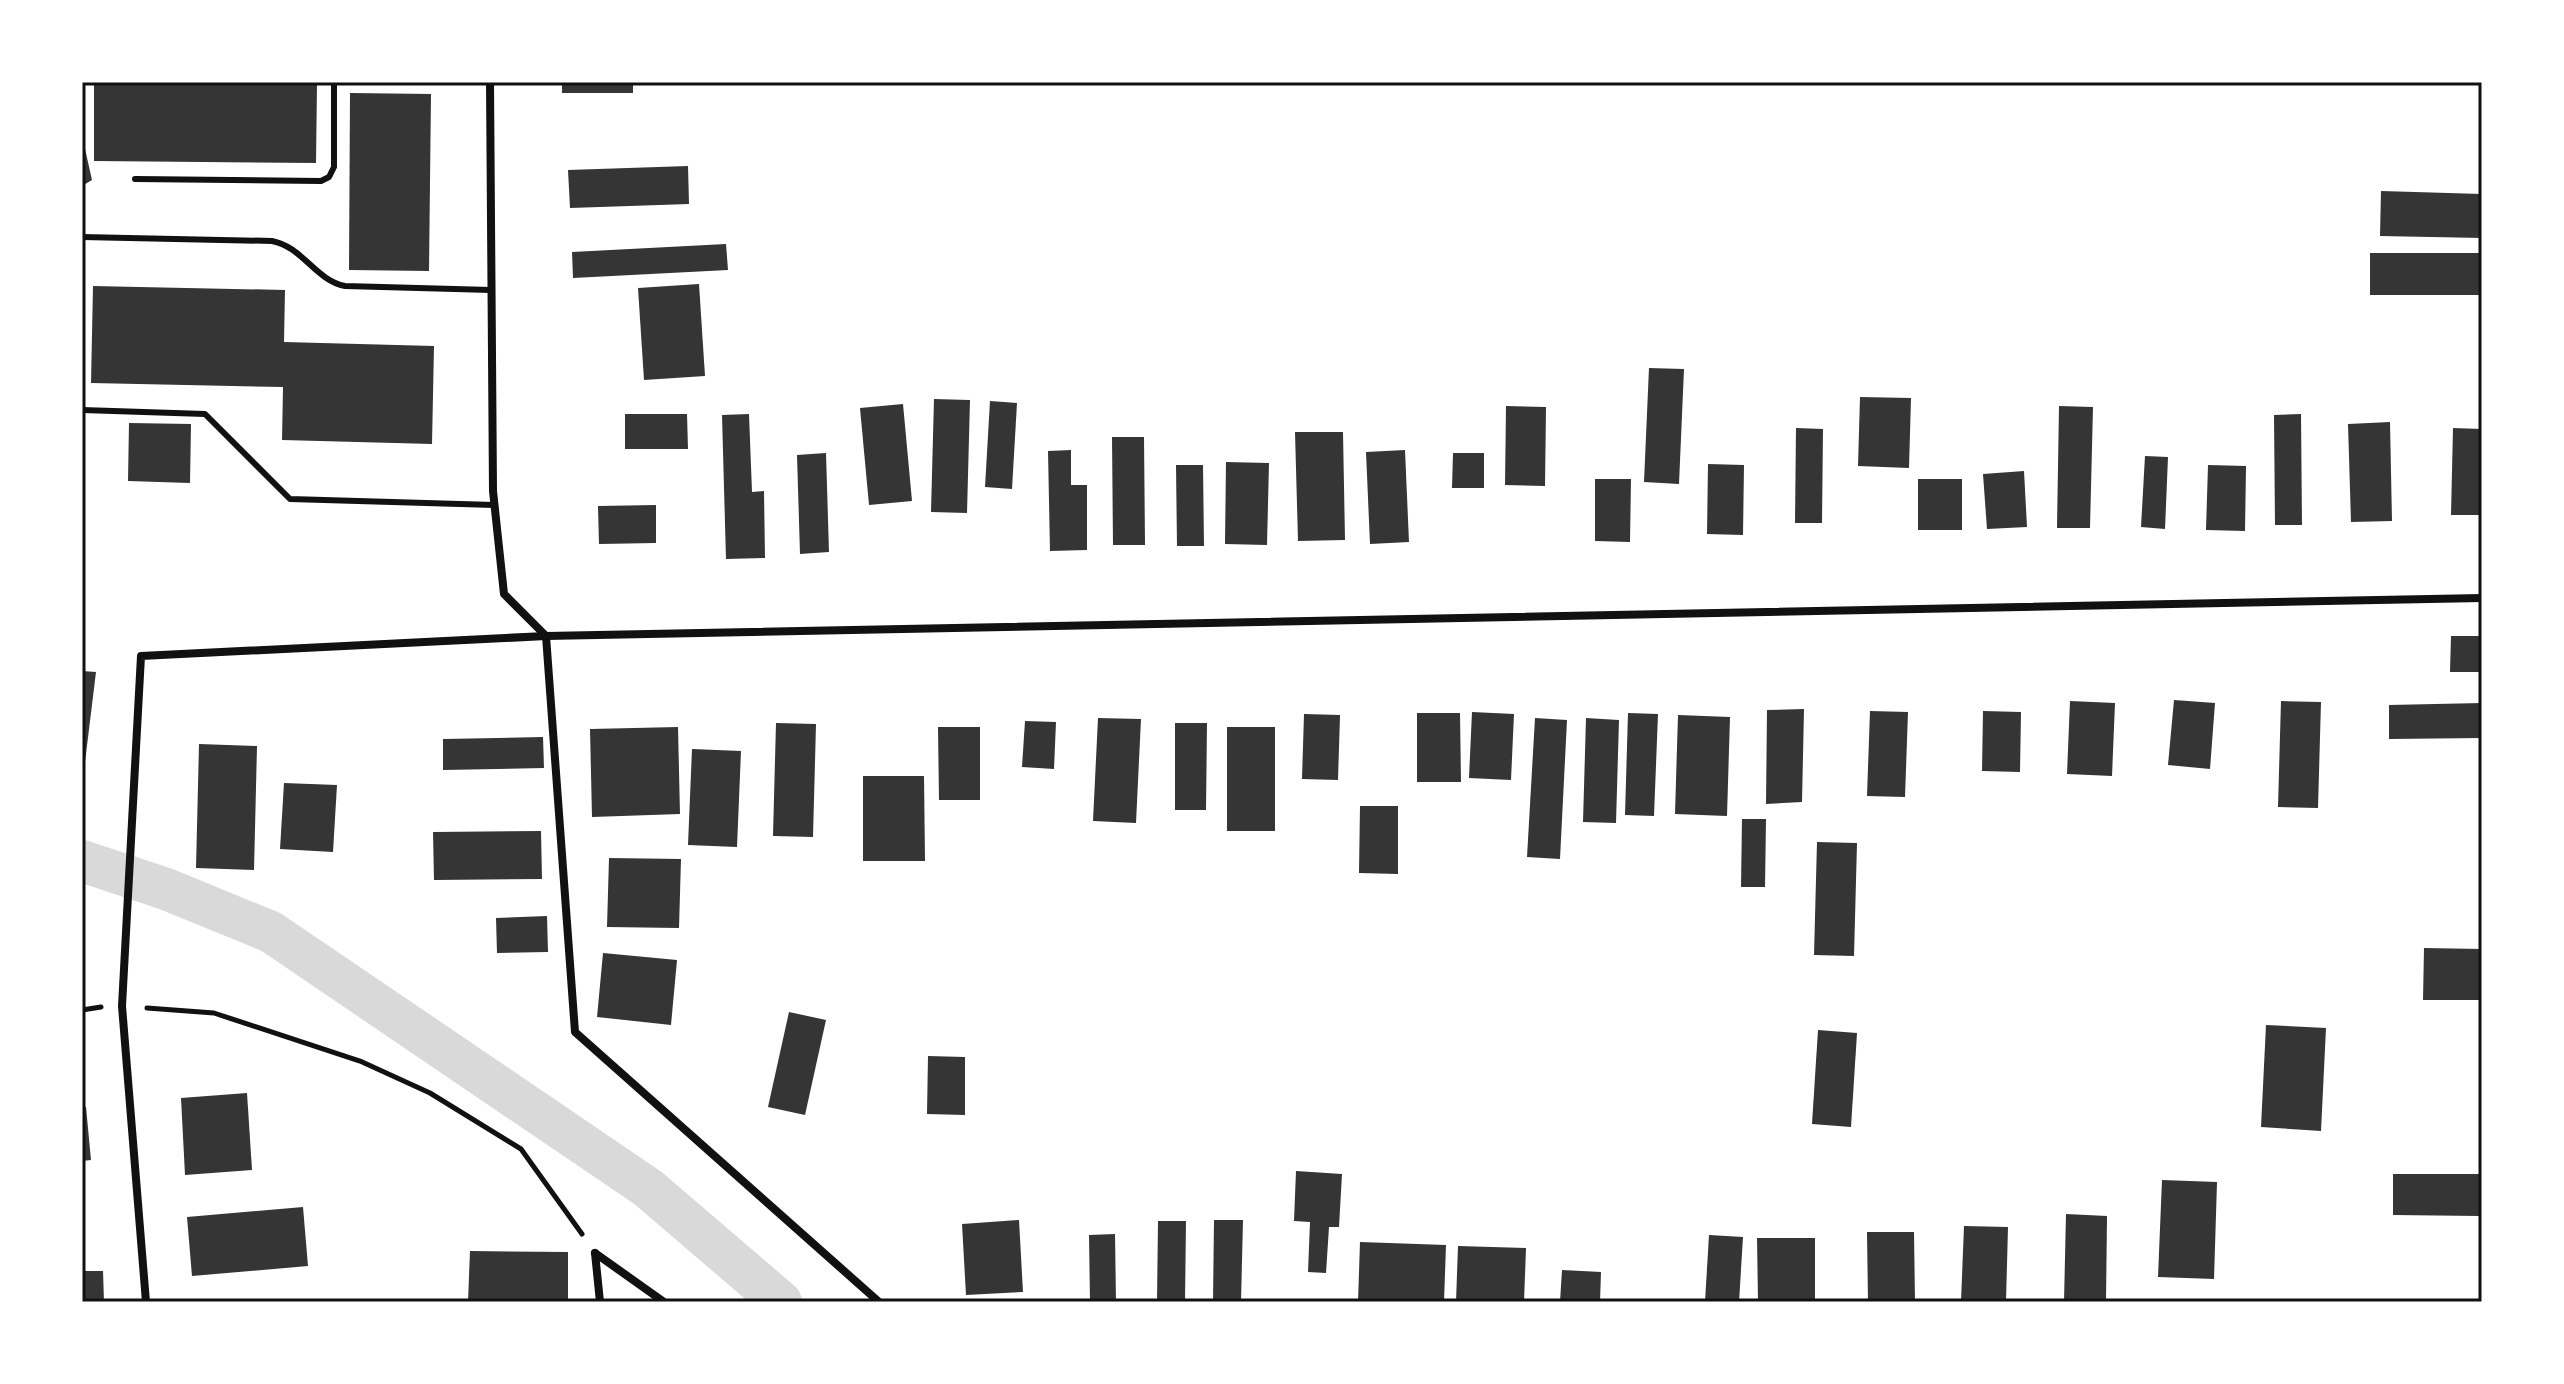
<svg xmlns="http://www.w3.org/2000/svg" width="2564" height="1384" font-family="'Work Sans',sans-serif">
  <rect width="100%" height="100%" fill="#fff"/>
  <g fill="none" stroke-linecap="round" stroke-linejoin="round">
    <polyline stroke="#d9d9d9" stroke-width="42" points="82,861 166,889 271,932 648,1188 781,1302"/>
  </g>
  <g fill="#353535">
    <rect x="562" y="82" width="71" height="11"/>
    <polygon points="94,83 317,84 316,163 94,161"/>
    <polygon points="350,93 431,94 429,271 349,270"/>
    <polygon points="83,140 92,180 82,186 82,141"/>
    <polygon points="688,166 689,204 570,208 568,170"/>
    <polygon points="2381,191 2482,194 2482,238 2380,236"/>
    <polygon points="726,244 728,270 573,278 572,252"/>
    <rect x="2370" y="253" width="112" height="42"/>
    <polygon points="699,284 705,376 644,380 638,288"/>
    <polygon points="93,286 285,290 284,342 434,346 432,444 282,440 283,387 91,383"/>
    <polygon points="1649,368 1684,369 1679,484 1644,482"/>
    <polygon points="1860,397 1911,398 1909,468 1858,466"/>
    <polygon points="934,399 970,400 967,513 931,512"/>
    <polygon points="990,401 1017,403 1012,489 985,487"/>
    <polygon points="903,404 912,501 869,505 860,408"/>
    <polygon points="1506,406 1546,407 1545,486 1505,485"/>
    <polygon points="2059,406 2093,407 2090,528 2057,528"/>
    <polygon points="625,414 687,414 688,449 625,449"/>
    <polygon points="749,414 752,492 764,491 765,558 726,559 722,415"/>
    <polygon points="2301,414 2302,525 2275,525 2274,415"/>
    <polygon points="2390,422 2392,521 2351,522 2348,424"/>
    <polygon points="129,423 191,424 190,483 128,481"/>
    <polygon points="1796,428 1823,429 1822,523 1795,523"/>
    <polygon points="2453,428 2482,429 2482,515 2451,515"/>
    <polygon points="1295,432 1343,432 1345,540 1298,541"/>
    <polygon points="1112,437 1144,437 1145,545 1113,545"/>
    <polygon points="1071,450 1071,485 1087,485 1087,550 1050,551 1048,451"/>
    <polygon points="1405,450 1409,542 1370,544 1366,452"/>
    <polygon points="826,453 829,552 800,554 797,455"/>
    <polygon points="1453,453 1484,453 1484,488 1452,488"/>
    <polygon points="2145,456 2168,457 2165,529 2141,527"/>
    <polygon points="1226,462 1269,463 1267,545 1225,544"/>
    <polygon points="1708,464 1744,465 1743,535 1707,534"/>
    <polygon points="1176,465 1203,465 1204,546 1177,546"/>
    <polygon points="2208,465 2246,466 2245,531 2206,530"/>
    <polygon points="2024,471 2027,527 1987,529 1983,474"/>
    <polygon points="1595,479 1631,479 1630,542 1595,541"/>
    <rect x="1918" y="479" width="44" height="51"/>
    <polygon points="656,505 656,543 599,544 598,506"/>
    <polygon points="2451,636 2482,636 2482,672 2450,672"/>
    <polygon points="82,671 96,672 85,762 82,761"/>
    <polygon points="2174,700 2215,703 2210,769 2168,765"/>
    <polygon points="2070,701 2115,703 2112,776 2067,774"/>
    <polygon points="2281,701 2321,702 2318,808 2278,807"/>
    <polygon points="2482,703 2482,738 2389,739 2389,705"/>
    <polygon points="1804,709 1802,802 1766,804 1767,710"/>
    <polygon points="1870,711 1908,712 1905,797 1867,796"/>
    <polygon points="1983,711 2021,712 2020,772 1982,771"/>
    <polygon points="1472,712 1514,714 1511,780 1469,778"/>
    <polygon points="1417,713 1460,713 1461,782 1417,782"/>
    <polygon points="1628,713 1658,714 1654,816 1625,815"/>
    <polygon points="1304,714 1340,715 1338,780 1302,779"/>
    <polygon points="1678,715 1730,717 1727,816 1675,814"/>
    <polygon points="1098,718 1141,719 1136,823 1093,821"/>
    <polygon points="1535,718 1567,720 1560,859 1527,857"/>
    <polygon points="1586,718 1619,720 1616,823 1583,822"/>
    <polygon points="1025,721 1056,722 1054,769 1022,767"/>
    <polygon points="776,723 816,724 813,837 773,836"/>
    <polygon points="1175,723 1207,723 1206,810 1175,810"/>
    <polygon points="678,727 680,814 592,817 590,729"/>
    <polygon points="938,727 980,727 980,800 939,800"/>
    <rect x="1227" y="727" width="48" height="104"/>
    <polygon points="543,737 544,768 443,770 443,739"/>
    <polygon points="199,744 257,746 254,870 196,868"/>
    <polygon points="692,749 741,751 737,847 688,845"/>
    <polygon points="863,776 924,776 925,861 863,861"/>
    <polygon points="284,783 337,785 333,852 280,849"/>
    <polygon points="1360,806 1398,806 1398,874 1359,873"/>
    <polygon points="1742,819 1766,819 1765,887 1741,887"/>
    <polygon points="541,831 542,879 434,880 433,832"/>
    <polygon points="1817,842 1857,843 1854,956 1814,955"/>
    <polygon points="609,858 681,859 679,928 607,927"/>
    <polygon points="547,916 548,952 497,953 496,918"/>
    <polygon points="2424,948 2482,949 2482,1000 2423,1000"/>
    <polygon points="603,953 677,960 671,1025 597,1017"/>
    <polygon points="789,1012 826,1020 805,1115 768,1107"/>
    <polygon points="2266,1025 2326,1028 2321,1131 2261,1127"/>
    <polygon points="1818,1030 1857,1033 1851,1127 1812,1124"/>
    <polygon points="928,1056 965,1057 965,1115 927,1114"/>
    <polygon points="247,1093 252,1170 185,1175 181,1098"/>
    <polygon points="82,1107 86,1107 91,1160 82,1161"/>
    <polygon points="1296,1171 1342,1174 1339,1227 1329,1227 1326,1273 1308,1272 1310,1222 1294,1221"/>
    <polygon points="2393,1174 2480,1174 2479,1216 2393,1215"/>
    <polygon points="2162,1180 2217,1182 2214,1279 2158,1277"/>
    <polygon points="303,1207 308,1266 192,1276 187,1217"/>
    <polygon points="2066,1214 2107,1216 2106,1302 2064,1302"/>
    <polygon points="1019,1220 1023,1292 966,1295 962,1224"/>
    <polygon points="1214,1220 1243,1220 1241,1302 1213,1302"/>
    <polygon points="1158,1221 1186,1221 1185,1302 1157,1302"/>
    <polygon points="1964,1226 2008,1227 2006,1302 1961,1302"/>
    <polygon points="1867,1232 1914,1232 1915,1302 1868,1302"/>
    <polygon points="1115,1234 1116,1302 1090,1302 1089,1235"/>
    <polygon points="1709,1235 1743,1237 1739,1302 1705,1302"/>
    <polygon points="1757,1238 1815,1238 1815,1302 1758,1302"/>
    <polygon points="1360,1242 1446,1245 1444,1302 1358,1302"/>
    <polygon points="1458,1246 1526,1248 1524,1302 1456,1302"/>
    <polygon points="470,1251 568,1252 568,1302 468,1302"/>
    <polygon points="1562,1270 1601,1272 1600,1302 1560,1302"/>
    <polygon points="82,1271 103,1271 104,1302 82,1302"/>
  </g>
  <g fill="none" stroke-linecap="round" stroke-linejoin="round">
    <g stroke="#111" stroke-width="5">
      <polyline points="147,1008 214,1013 360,1061 430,1093 521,1149 582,1234"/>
      <polyline points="82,1010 101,1007"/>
    </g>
    <g stroke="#111" stroke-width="6">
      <polyline points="135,179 321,181 329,177 334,167 334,82"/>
      <path d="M82,237L272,241C303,247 315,280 345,286L491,290"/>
      <polyline points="82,410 205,414 290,499 494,505"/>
    </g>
    <g stroke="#111" stroke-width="8">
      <polyline points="490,82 493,491 504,594 546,636 575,1032 879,1302"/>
      <polyline points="595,1253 664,1302"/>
      <polyline points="595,1253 600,1302"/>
      <polyline points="146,1302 122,1006 141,656 546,636 2482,598"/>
    </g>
  </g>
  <rect width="2564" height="1384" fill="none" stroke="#ffffff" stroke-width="168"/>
  <rect x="84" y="84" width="2396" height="1216" fill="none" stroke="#111" stroke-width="3"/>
</svg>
